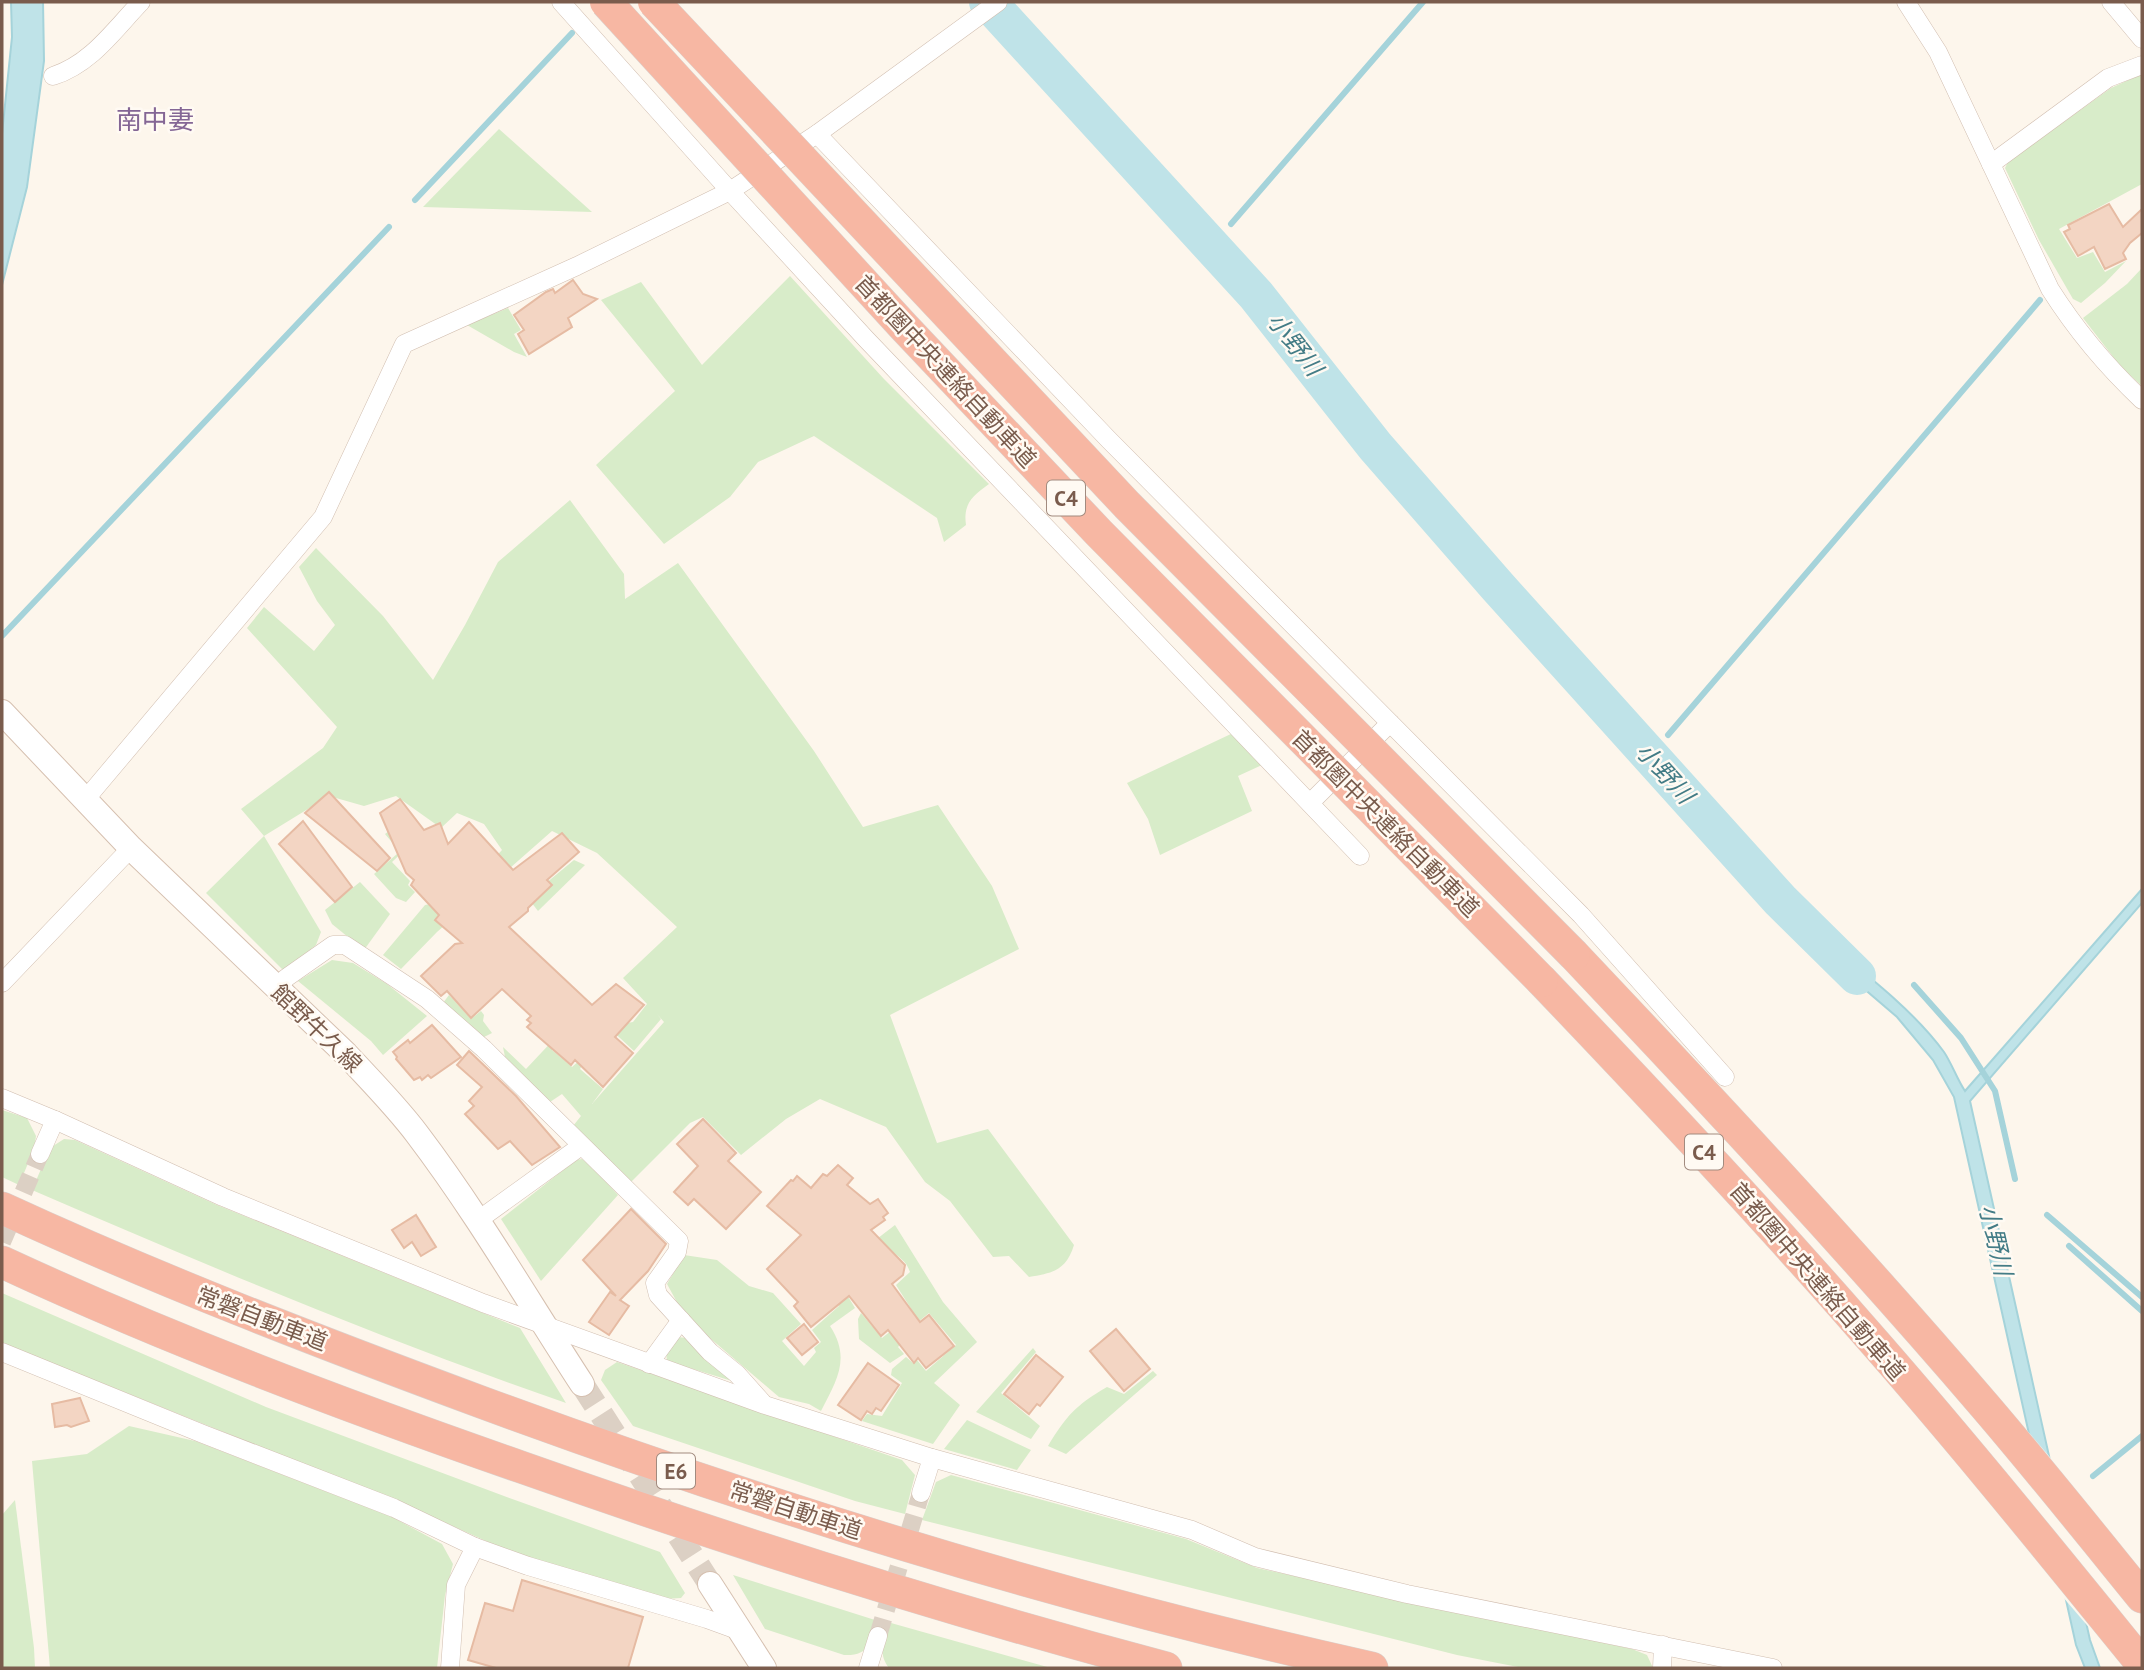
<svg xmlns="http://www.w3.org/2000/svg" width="2144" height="1670" font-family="'PT Sans','Noto Sans JP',sans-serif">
  <rect width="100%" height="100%" fill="#fdf6ec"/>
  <g fill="#d8ecc9">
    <polygon points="2142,74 2142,184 2059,229 2077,258 2093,252 2105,272 2126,261 2105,283 2081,303 2073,299 2039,240 2005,168 2008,162 2111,88"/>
    <polygon points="499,129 592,212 423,207"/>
    <polygon points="2142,268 2142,386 2121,367 2083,318 2127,284"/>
    <path d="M790,276L884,379L989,484C972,496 963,504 966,525L944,542L937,518L814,436L758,462L730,497L664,544L596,465L675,391L601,300L641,282L702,365Z"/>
    <polygon points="508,308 521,330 514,334 527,357 514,352 467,325"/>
    <path d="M570,500L624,574L625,599L678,563L814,751L863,827L938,805L992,886L1019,949L890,1015L937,1143L988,1129L1074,1245C1066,1271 1052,1273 1029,1277L1009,1256L993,1257L950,1201L925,1182L886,1127L820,1099L786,1119L741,1155L703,1117L690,1123L630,1183L573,1126L581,1116L562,1094L550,1102L505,1057L503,1047L526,1069L589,1002L591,1005L552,1050L572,1067L580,1060L583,1063L580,1069L603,1089L592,1104L664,1022L657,1014L661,1019L634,1051L606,1025L609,1022L621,1031L627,1023L633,1022L647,1004L623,978L677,927L597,853L552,831L437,932L401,969L383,955L425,905C455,902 483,871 502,850L484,824L457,813L441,828L396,796L364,806L329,796L264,836L321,932L316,945L284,971L206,893L264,836L241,809L323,748L337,727L247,628L264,607L314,651L335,625L317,601L299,567L316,548L383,616L433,680L465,625L498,562Z"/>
    <polygon points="1233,733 1262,765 1238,776 1252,811 1160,855 1148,819 1127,783"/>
    <polygon points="410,816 412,843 392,862 410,881 408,885 415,892 406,902 396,898 374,874 397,854 396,847 385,834"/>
    <polygon points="574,860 585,865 538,911 528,898"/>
    <polygon points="360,882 390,914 364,950 332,924 325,910"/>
    <polygon points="332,960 353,963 387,984 427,1016 383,1055 371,1041 298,981"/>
    <polygon points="449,995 471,1019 481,1011 484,1015 483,1021 492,1033 484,1037 443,1003"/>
    <polygon points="2,1110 27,1118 36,1136 34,1149 19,1185 2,1177"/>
    <path d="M64,1139L75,1140L217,1205L520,1328L566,1403C384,1340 208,1266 32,1190L50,1148Z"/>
    <polygon points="582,1159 595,1170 618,1195 541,1281 501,1219 576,1160"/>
    <path d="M895,1225L943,1302L977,1342L934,1383L960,1405L933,1444L862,1421L867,1414L882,1416L902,1383L891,1375L892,1369L906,1357L913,1363L917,1360L926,1371L956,1345L929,1313L898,1338L902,1343L898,1347L904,1354L890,1363L859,1339L858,1319L861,1313L882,1338L901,1323L917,1318L896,1285L910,1272C906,1260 899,1258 890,1249L865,1267L856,1255Z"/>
    <path d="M684,1255L717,1260L749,1286L773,1293L801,1324L782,1341L804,1366L816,1352L814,1348L821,1342L812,1330L839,1306L820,1284L841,1285L855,1308L830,1326C851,1358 837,1380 821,1411L809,1404L779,1397L697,1327L678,1304L667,1284Z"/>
    <polygon points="2,1293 266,1407 504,1496 660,1552 685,1593 681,1598 664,1599 506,1550 408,1506 2,1343"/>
    <polygon points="678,1337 686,1338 710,1363 730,1376 732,1381 667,1361 666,1352"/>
    <polygon points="1033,1348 1036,1352 1001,1393 1040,1426 1031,1439 976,1412"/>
    <polygon points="617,1362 902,1460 915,1475 905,1514 855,1501 633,1426 601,1380 605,1370"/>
    <path d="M1153,1371L1157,1375L1066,1454L1048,1446C1066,1416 1076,1405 1107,1387L1124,1394Z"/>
    <polygon points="967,1420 1031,1450 1017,1470 944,1449"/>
    <polygon points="129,1426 195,1441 392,1517 442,1544 453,1564 445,1595 437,1668 50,1668 32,1461 87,1454"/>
    <polygon points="951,1475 1186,1539 1257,1568 1632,1649 1647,1655 1653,1668 1523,1668 1457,1655 922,1520 936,1482"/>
    <polygon points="15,1500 34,1648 35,1668 2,1668 2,1515"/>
    <path d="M733,1575L875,1620C871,1642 870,1656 844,1655L765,1629Z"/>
    <path d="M891,1623L1051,1668H889C877,1653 884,1639 891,1623Z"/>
  </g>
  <g fill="#bfe3e8" stroke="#a5d3da" stroke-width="2">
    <polygon points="11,2 43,2 44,61 27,187 2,285 2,134 12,37"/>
    <path d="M2142,889V903L1970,1101L2090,1640L2100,1668H2085L2076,1645L1954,1097L1933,1060L1897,1017L1855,981L1815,933C1858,968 1911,1007 1944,1052C1952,1064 1957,1079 1965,1091Z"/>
  </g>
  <polygon fill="#fdf6ec" points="2025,1428 2055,1463 2092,1631 2062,1596"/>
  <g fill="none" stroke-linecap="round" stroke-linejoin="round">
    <g stroke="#a5d3da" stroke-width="6">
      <polyline points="415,200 572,33"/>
      <polyline points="1231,224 1423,2"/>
      <polyline points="2,636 389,227"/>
      <polyline points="1668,735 2040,300"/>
      <polyline points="1651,757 1653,753"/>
      <polyline points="1914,985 1961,1038 1995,1091 2015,1179"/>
      <polyline points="2047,1215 2142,1297"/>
      <polyline points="2069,1246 2142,1311"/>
      <polyline points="2093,1476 2142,1436"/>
    </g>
    <polyline stroke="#bfe3e8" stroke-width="38" points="988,2 1256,295 1375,446 1498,587 1780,900 1857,976"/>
  </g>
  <g fill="#f3d5c3" stroke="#e6bba3" stroke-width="2">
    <polygon points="2109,204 2123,227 2142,209 2142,233 2130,243 2123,253 2126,259 2105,269 2094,247 2078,256 2064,232 2070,229 2068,225"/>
    <polygon points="573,280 583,294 597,299 568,318 572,327 529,354 518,334 524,330 514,315 546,292 553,289 555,293"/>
    <polygon points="329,792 390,858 377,871 305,813"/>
    <polygon points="400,799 424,830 440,823 448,844 469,822 513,870 562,833 579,852 547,880 552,885 528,908 528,911 509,927 592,1005 616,984 644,1005 615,1037 633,1053 603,1087 575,1060 571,1065 527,1027 531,1023 527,1020 531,1016 502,989 471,1018 447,991 441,996 421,976 455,944 462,943 435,920 439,915 411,885 414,880 406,873 380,813"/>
    <polygon points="303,821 352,887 335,902 279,844"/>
    <polygon points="432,1025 461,1057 431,1078 428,1075 422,1080 420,1077 414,1080 396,1059 397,1057 393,1052 408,1040 410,1043"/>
    <polygon points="469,1051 516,1096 560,1147 532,1165 510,1141 498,1149 465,1114 474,1106 469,1101 482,1087 457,1065"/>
    <polygon points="703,1119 736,1153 728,1161 761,1192 726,1229 694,1199 688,1205 674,1192 698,1166 677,1144"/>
    <polygon points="838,1165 853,1178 847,1185 870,1204 878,1199 888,1213 883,1217 885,1220 871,1230 905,1265 903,1275 892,1284 920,1322 929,1315 954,1346 926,1368 918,1358 914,1363 888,1330 881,1336 849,1296 811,1327 794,1306 798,1302 767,1269 801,1235 767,1206 791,1180 793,1181 797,1176 811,1188 823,1174 827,1176"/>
    <polygon points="631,1209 666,1244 648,1271 620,1300 629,1306 609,1335 589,1322 610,1292 616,1296 583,1260"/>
    <polygon points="416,1215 436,1247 421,1256 412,1242 404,1248 392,1230"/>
    <polygon points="804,1324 818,1342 802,1355 787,1338"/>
    <polygon points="1116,1329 1150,1369 1124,1391 1090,1351"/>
    <polygon points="1036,1355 1063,1377 1040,1406 1037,1404 1029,1414 1004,1394"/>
    <polygon points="868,1363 899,1385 881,1411 876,1408 872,1414 867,1411 861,1420 838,1405"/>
    <polygon points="80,1398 89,1421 71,1427 67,1425 55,1427 52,1404"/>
    <polygon points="522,1580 643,1617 628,1668 496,1668 468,1660 485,1603 513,1611"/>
  </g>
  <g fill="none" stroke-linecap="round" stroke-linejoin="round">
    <g stroke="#dcd0c4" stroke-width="18" stroke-dasharray="18 9" stroke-linecap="butt">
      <polyline points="2,1242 40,1154"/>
      <polyline points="878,1636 921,1493"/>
    </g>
    <polyline stroke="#dcd0c4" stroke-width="24" stroke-dasharray="24 12" stroke-linecap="butt" points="582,1384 710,1584"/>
    <g stroke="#d1beb0" stroke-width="19">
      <g id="minor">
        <polyline points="561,2 730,191 866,339 1360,856"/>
        <path d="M1906,2L1938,52L2050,289C2076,330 2107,367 2142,400"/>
        <polyline points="2111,2 2142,39"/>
        <path d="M53,76C91,64 114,30 141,2"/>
        <polyline points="817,134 1109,440 1581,915 1725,1077"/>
        <polyline points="1991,164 2108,78 2142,65"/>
        <polyline points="85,800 323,517 404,344 577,266 730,191 817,134 998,2"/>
        <polyline points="1310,803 1390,723"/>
        <polyline points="2,983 131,848"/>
        <polyline points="277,989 286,978 333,945 345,945 427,999 484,1049 679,1241 677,1252 655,1283 658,1295 710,1352 737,1374 762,1402"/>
        <polyline points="2,1098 55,1120 223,1197 483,1303 765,1405 932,1458 1192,1530 1255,1557 1407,1594 1773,1668"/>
        <polyline points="40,1154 55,1120"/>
        <polyline points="477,1221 581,1146"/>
        <polyline points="2,1352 203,1434 394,1508 475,1547 528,1566 707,1619 740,1631"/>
        <polyline points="649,1364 681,1320"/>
        <polyline points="921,1493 932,1458"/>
        <polyline points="450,1668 456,1585 475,1547"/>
        <polyline points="868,1668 878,1636"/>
        <polyline points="1662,1668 1663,1645"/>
      </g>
    </g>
    <g stroke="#d6c0b0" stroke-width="26">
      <g id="secondary">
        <path d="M2,712L131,848L346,1054C370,1080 396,1106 417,1134C477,1213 528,1301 582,1384"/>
        <polyline points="710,1584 764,1668"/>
      </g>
    </g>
    <g stroke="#dad1cd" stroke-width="33">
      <g id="motorway">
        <path d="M1574,955C1713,1102 1852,1251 1984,1405C2038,1468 2090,1533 2142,1597"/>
        <path d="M1542,981C1650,1094 1758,1209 1861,1327C1958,1437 2050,1551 2142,1664"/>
        <path d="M2,1208C158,1280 319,1342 481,1402C771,1509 1069,1601 1372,1668"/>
        <path d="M2,1262C170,1340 346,1406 521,1467C733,1542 948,1610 1166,1668"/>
      </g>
    </g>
    <use href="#minor" stroke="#fff" stroke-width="18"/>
    <use href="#secondary" stroke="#fff" stroke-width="24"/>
    <use href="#motorway" stroke="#f7b7a3" stroke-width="32"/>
    <g stroke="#dad1cd" stroke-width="33" stroke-linecap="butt">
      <g id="motorway-bridge">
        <polyline points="606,2 904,327 1099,533 1542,981"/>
        <polyline points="654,2 1127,505 1574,955"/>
      </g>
    </g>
    <use href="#motorway-bridge" stroke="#f7b7a3" stroke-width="32"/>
  </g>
  <g text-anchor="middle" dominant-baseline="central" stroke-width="5" stroke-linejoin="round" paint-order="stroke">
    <g fill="#fffaf3" stroke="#a28b7f" stroke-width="2">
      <rect x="1047" y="480.5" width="38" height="35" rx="5"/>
      <rect x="1685" y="1134.5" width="38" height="35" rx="5"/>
      <rect x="657" y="1453.5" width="38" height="35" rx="5"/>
    </g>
    <g font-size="21" font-weight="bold" fill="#7a5c4d">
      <text x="1066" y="498">C4</text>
      <text x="1704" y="1152">C4</text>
      <text x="676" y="1471">E6</text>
    </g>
    <g font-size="23" fill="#7a5c4d" stroke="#fffaf3">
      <text transform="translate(946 371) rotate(47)">首都圏中央連絡自動車道</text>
      <text transform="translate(1386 823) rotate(45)">首都圏中央連絡自動車道</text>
      <text transform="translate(317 1028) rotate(44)">館野牛久線</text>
      <text transform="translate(1818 1281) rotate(49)">首都圏中央連絡自動車道</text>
      <text transform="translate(262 1318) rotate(21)">常磐自動車道</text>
      <text transform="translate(796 1510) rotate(18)">常磐自動車道</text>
    </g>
    <g font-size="24" font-style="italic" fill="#437c86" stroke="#fffaf3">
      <text transform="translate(1295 344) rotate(52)">小野川</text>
      <text transform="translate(1665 773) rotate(48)">小野川</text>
      <text transform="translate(1996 1240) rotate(77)">小野川</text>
    </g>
    <g font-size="26" fill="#846695" stroke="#fffaf3">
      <text x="155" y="119">南中妻</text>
    </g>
  </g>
  <rect width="2144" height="1670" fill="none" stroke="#7a5c4d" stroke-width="7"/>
</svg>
